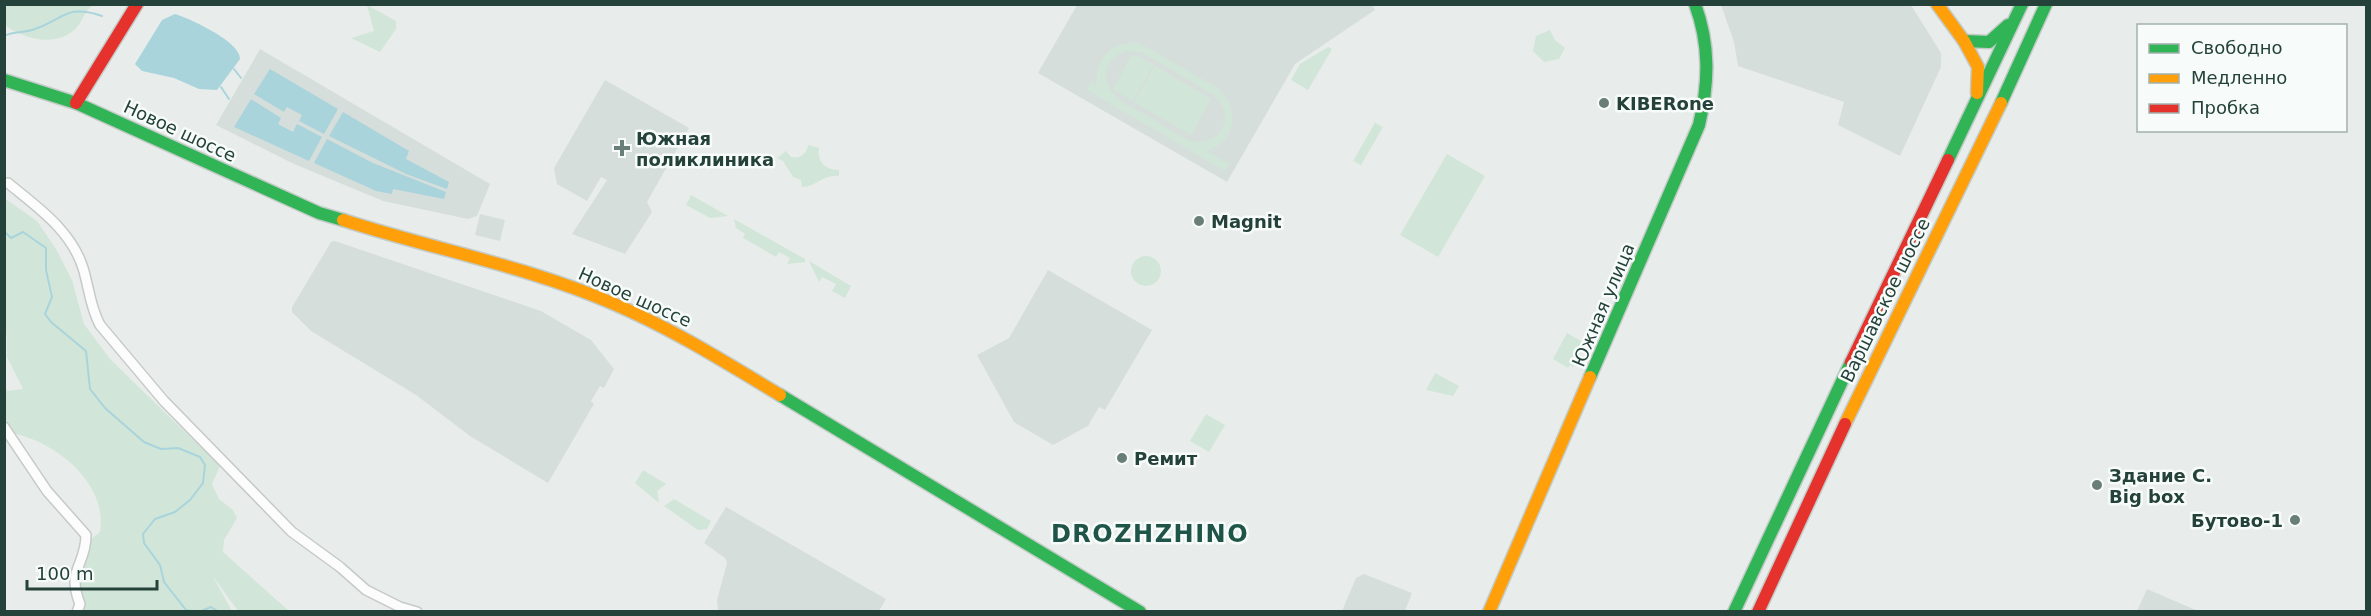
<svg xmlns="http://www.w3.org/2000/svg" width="2371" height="616" font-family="'DejaVu Sans',sans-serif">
  <rect width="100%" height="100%" fill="#e8edeb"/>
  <g fill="#d6dedb">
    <polygon points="1371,4 1375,10 1295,64 1227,182 1038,73 1077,5"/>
    <polygon points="1721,5 1911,5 1941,53 1941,67 1900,156 1838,125 1844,102 1738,66 1734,42"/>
    <polygon points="260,49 490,184 477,216 468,219 383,201 294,164 216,125"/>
    <polygon points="605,80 689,128 647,202 652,212 625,254 572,234 607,180 601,177 587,201 557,184 554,168"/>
    <polygon points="480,214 505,220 500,241 475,235"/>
    <polygon points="335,241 541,311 591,340 614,369 604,388 600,386 591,401 594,404 548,483 470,436 416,395 311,331 292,312 292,307 331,242"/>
    <polygon points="1048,270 1152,330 1105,410 1099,407 1088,426 1053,445 1014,422 977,355 1009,338"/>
    <polygon points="726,507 886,599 879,611 718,611 717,600 727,563 725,558 704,543"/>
    <polygon points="1364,574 1412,593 1405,611 1342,611 1356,578"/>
    <polygon points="2147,589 2198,611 2137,611"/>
  </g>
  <g fill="#d1e6d8" fill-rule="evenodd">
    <path d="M5,4H93V5C84,11 84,19 77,27C59,48 24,40 5,25Z"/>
    <polygon points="367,5 396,21 396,29 380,52 351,38 374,31"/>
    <polygon points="1550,30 1555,40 1565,48 1559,59 1544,62 1533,51 1536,36"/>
    <path d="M1139,43L1219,89C1240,110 1236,141 1207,151L1229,164L1225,171L1087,90L1091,82L1097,85C1095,58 1112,41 1139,43ZM1125,51L1141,52L1214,95C1223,104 1227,112 1224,124C1221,135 1211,142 1199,142C1185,143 1167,127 1154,120C1137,109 1105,99 1106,75C1106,62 1114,56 1125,51Z"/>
    <polygon points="1328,47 1332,49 1308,90 1291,80 1300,64"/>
    <polygon points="1133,54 1154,65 1133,101 1113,89"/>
    <polygon points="1155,66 1211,99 1191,135 1134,102"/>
    <polygon points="1375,123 1383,127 1361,165 1353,161"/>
    <path d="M808,145L819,148C817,161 825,170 839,170V176C824,174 816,187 802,187L801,180L793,177L783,161L777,158L786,151L791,157C800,159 807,154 808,145Z"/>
    <polygon points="1447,154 1485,176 1438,257 1400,235"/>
    <polygon points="691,195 728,216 710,218 686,205"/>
    <path d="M4,198L37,221L56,249L72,280L84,324L110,359L220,466L212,484L219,499L233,510L237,518L224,540L223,552L289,611H238L212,575L232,611H77L74,589L86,543L100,532C108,483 56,442 12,433L5,423V388L8,391L23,389L7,357V336L5,333Z"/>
    <polygon points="734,219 805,259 805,262 787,264 790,258 779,252 776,257 743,238 745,234 736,228"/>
    <circle cx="1146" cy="271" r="15"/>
    <polygon points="809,261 851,286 845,298 832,291 836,284 822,277 819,282"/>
    <polygon points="1567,333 1586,344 1573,367 1570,365 1568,368 1553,359"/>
    <polygon points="1435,373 1459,386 1453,396 1426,390"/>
    <polygon points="1206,414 1225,425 1209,452 1190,441"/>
    <polygon points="643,470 666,484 657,491 659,503 635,483"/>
    <polygon points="674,499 711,521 707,529 698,530 664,506"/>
  </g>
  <g fill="#a9d4db">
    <path d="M175,14C191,19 241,42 240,59L217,90L199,89L174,78L142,71L135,64L162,20Z"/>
    <polygon points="270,69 338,109 324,134 299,121 302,115 287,107 284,112 254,94"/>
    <polygon points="251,99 281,118 278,124 293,132 297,124 322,137 309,161 234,127"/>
    <polygon points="343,112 409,151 406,159 449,182 447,189 406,174 329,136"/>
    <polygon points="327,139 373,163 446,192 444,199 393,189 392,194 376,191 314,163"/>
  </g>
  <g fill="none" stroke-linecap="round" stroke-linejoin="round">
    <g stroke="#a9d4db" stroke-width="2">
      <path d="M4,36C14,31 22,33 32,30C63,21 65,3 102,16"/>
      <polyline points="234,69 241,78"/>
      <polyline points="221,87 229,99"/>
      <polyline points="4,231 11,238 23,232 46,248 46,270 52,297 45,314 51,322 86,351 90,389 105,408 144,442 161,449 178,448 200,457 205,465 203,483 190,500 175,512 155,519 143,534 144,543 160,565 164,582 186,610 197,612"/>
      <polyline points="199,612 211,607 219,612"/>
    </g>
    <g stroke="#c5cac8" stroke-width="12">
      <g id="street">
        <path d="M8,183C37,207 71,230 83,268C89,287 90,307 100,325L164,401L292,532L340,567L366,590L400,607L417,612"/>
        <path d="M4,427L47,491L86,535C86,566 66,569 80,604L77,612"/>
      </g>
    </g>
    <g stroke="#c3cbc8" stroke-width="15">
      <g id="fast">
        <polyline points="1964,41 1989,42 2008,25"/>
        <polyline points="4,80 76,103 319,213 343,220"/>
        <polyline points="2001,103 2046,4"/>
        <polyline points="1948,160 2022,4"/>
        <path d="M1590,377L1699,125C1709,83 1710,45 1695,4"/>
        <polyline points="780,395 1140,612"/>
        <polyline points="1734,612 1851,362"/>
      </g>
    </g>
    <g stroke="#c3cbc8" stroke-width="15">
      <g id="slow">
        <polyline points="1937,4 1964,41 1978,67 1977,93"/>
        <path d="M343,220C432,249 526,266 612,303C671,328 725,362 780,395"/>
        <polyline points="1845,424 2001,103"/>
        <polyline points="1489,612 1590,377"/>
      </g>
    </g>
    <g stroke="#c3cbc8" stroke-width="15">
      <g id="jam">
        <polyline points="76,103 137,4"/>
        <polyline points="1851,362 1948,160"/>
        <polyline points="1758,612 1845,424"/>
      </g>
    </g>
    <use href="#street" stroke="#fcfcfc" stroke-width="9"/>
    <use href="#fast" stroke="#30b455" stroke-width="12"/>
    <use href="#slow" stroke="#ff9f0a" stroke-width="12"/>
    <use href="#jam" stroke="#e5322d" stroke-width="12"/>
  </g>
  <g fill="#697e78" stroke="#f7fbf9" stroke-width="2">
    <circle cx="1604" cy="103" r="6"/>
    <path d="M619 139h6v6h6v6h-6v6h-6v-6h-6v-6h6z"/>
    <circle cx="1199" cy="221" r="6"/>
    <circle cx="1122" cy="458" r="6"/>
    <circle cx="2097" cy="485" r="6"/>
    <circle cx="2295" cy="520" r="6"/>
  </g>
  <g text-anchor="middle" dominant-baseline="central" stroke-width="5" stroke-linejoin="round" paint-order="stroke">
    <g font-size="18" font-weight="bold" fill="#24423a" stroke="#f7fbf9" text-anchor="start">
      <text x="1616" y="103">KIBERone</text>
      <text x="636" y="138">Южная<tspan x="636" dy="21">поликлиника</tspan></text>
      <text x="1211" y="221">Magnit</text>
      <text x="1134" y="458">Ремит</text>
      <text x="2109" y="475">Здание C.<tspan x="2109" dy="21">Big box</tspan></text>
      <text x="2283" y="520" text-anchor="end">Бутово-1</text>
    </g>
    <g font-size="18" fill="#24423a" stroke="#f7fbf9">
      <text transform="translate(180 131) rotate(25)">Новое шоссе</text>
      <text transform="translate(635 297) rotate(24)">Новое шоссе</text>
      <text transform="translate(1885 300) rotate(-64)">Варшавское шоссе</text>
      <text transform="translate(1603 305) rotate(-67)">Южная улица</text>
    </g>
    <g font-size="24" font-weight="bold" letter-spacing="1.5" fill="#1f5548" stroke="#f7fbf9">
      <text x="1150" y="534">DROZHZHINO</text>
    </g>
  </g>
  <rect width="2371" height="616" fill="none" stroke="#24423a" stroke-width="12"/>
  <rect x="2137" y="24" width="210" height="108" fill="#f7fbf9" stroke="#a3b1ad" stroke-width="1.5"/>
  <rect x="2149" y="44" width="30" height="9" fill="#30b455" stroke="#a3b1ad" stroke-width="1.5"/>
  <text x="2191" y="54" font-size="18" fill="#24423a">Свободно</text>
  <rect x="2149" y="74" width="30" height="9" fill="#ff9f0a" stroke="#a3b1ad" stroke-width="1.5"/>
  <text x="2191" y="84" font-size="18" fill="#24423a">Медленно</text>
  <rect x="2149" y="104" width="30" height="9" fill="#e5322d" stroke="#a3b1ad" stroke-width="1.5"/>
  <text x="2191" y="114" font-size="18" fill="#24423a">Пробка</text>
  <path d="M27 580v9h130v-9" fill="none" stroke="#24423a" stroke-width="3"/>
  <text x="36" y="580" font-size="18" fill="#24423a" stroke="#f7fbf9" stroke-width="4.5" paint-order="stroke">100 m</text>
</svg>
